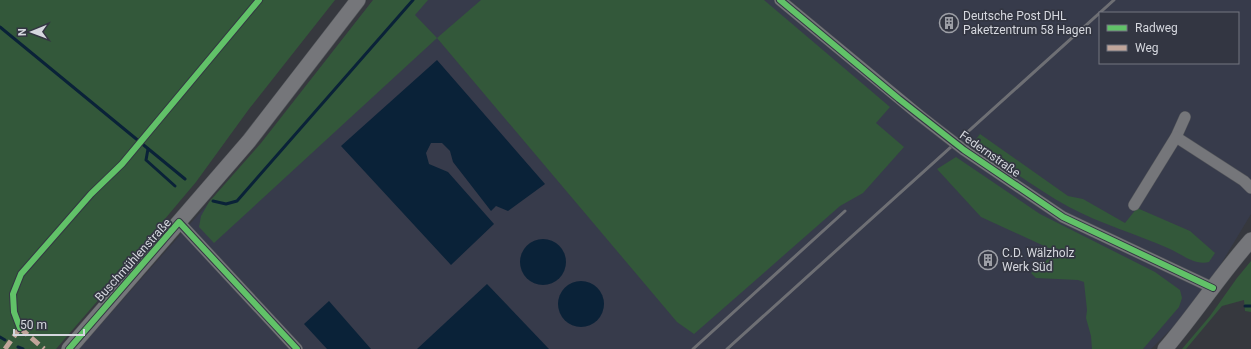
<svg xmlns="http://www.w3.org/2000/svg" width="1251" height="349" font-family="Roboto,sans-serif">
  <rect width="100%" height="100%" fill="#36383e"/>
  <path fill="#373b4b" fill-rule="evenodd" d="M373,0H1251V214L1209,284L1179,321L1151,349H79L261,144ZM1100,13H1238V63H1100Z"/>
  <g fill="#33583a">
    <polygon points="0,0 335,0 249,109 196,182 132,258 109,281 100,298 56,349 0,349"/>
    <polygon points="373,0 428,0 415,15 437,38 481,0 764,0 890,107 876,123 904,147 863,193 840,206 694,334 677,322 437,38 214,243 199,227 201,216 209,202 261,143"/>
    <path d="M980,134L1068,196L1083,199L1125,223L1137,208L1190,231L1215,253L1209,262C1196,266 1181,254 1170,249C1136,234 1101,224 1069,207C1035,188 1004,165 973,143Z"/>
    <polygon points="956,157 1040,214 1155,272 1180,290 1182,298 1179,307 1143,349 1092,349 1091,336 1086,318 1087,310 1084,282 1078,280 1036,278 1031,273 1053,255 1053,250 981,217 937,169"/>
    <polygon points="1251,261 1251,312 1245,311 1244,300 1222,306 1186,349 1182,349 1210,316 1237,278"/>
  </g>
  <g fill="#0a2238">
    <polygon points="437,60 545,184 508,211 496,206 491,211 453,162 450,151 442,143 431,143 426,153 429,164 448,172 494,224 451,265 341,146"/>
    <circle cx="543" cy="262" r="23"/>
    <circle cx="581" cy="304" r="23"/>
    <polygon points="487,284 549,349 417,349"/>
    <polygon points="329,301 371,349 327,349 304,324"/>
  </g>
  <g fill="none" stroke-linecap="round" stroke-linejoin="round">
    <g stroke="#0a2238" stroke-width="3">
      <polyline points="0,27 185,179"/>
      <polyline points="148,149 146,160 175,186"/>
      <polyline points="213,201 226,204 237,201 413,0"/>
      <polyline points="1245,306 1251,306"/>
      <polyline points="0,337 5,340"/>
      <polyline points="18,347 23,349"/>
    </g>
    <g stroke="#525459" stroke-width="12">
      <g id="street">
        <polyline points="780,0 919,115"/>
        <polyline points="1176,137 1185,117"/>
        <polyline points="964,150 1063,217 1213,288"/>
        <polyline points="1134,205 1176,137 1244,181 1251,188"/>
        <polyline points="179,222 297,349"/>
      </g>
    </g>
    <g stroke="#525459" stroke-width="16">
      <g id="secondary">
        <polyline points="69,349 249,141 358,0"/>
        <path d="M1165,349C1195,314 1220,275 1251,240"/>
      </g>
    </g>
    <use href="#street" stroke="#75767a" stroke-width="11"/>
    <use href="#secondary" stroke="#75767a" stroke-width="15"/>
    <g stroke="#6e6f74" stroke-width="3">
      <polyline points="693,349 845,211"/>
      <polyline points="727,349 1114,0"/>
    </g>
    <g stroke="#525459" stroke-width="12" stroke-linecap="butt">
      <polyline id="street-bridge" points="919,115 964,150"/>
    </g>
    <use href="#street-bridge" stroke="#75767a" stroke-width="11"/>
    <g stroke="#c0a59a" stroke-width="5" stroke-dasharray="10 5" stroke-linecap="butt">
      <polyline points="20,328 44,349"/>
      <polyline points="5,349 20,328"/>
    </g>
    <g stroke="#333642" stroke-width="8">
      <g id="cycleway">
        <polyline points="780,0 899,99 964,150 1063,217 1213,288"/>
        <polyline points="20,328 14,312 13,294 21,274 91,194 122,164 259,0"/>
        <polyline points="69,349 179,222 297,349"/>
      </g>
    </g>
    <use href="#cycleway" stroke="#61c268" stroke-width="6"/>
  </g>
  <defs>
    <g id="building-ring" transform="scale(1)"><circle r="9.5" fill="#333642" stroke="#9d9fa6" stroke-width="1.5"/><path d="M-4-6H4V6H1V3H-1V6H-4ZM-2.5-4.3h1.7v1.8h-1.7ZM.8-4.3h1.7v1.8H.8ZM-2.5-1h1.7V.8h-1.7ZM.8-1h1.7V.8H.8Z" fill="#9d9fa6"/></g>
  </defs>
  <g fill-rule="evenodd">
    <use href="#building-ring" x="949" y="23"/>
    <use href="#building-ring" x="988" y="260"/>
  </g>
  <g text-anchor="middle" dominant-baseline="central" stroke-width="3.5" stroke-linejoin="round" paint-order="stroke">
    <g font-size="12" fill="#d5d7de" stroke="#333642" text-anchor="start">
      <text x="963" y="16">Deutsche Post DHL<tspan x="963" dy="14">Paketzentrum 58 Hagen</tspan></text>
      <text x="1002" y="253">C.D. Wälzholz<tspan x="1002" dy="14">Werk Süd</tspan></text>
    </g>
    <g font-size="12" fill="#d5d7de" stroke="#333642">
      <text transform="translate(990 154) rotate(35)">Federnstraße</text>
      <text transform="translate(133 260) rotate(-48)">Buschmühlenstraße</text>
    </g>
  </g>
  <rect x="1099" y="12" width="140" height="52" fill="#333642" stroke="#747680"/>
  <rect x="1107" y="25" width="20" height="6" fill="#61c268" stroke="#747680"/>
  <text x="1135" y="32" font-size="12" fill="#d5d7de">Radweg</text>
  <rect x="1107" y="45" width="20" height="6" fill="#c0a59a" stroke="#747680"/>
  <text x="1135" y="52" font-size="12" fill="#d5d7de">Weg</text>
  <g transform="translate(32 32) rotate(269)" stroke="#333642" stroke-width="3" paint-order="stroke">
  <path d="M0-3L7 15L0 10L-7 15Z" fill="#d5d7de"/>
  <text y="-6" font-size="11" font-weight="bold" text-anchor="middle" fill="#d5d7de">N</text>
  </g>
  <path d="M14 329v6h70v-6" fill="none" stroke="#d5d7de" stroke-width="2"/>
  <text x="20" y="329" font-size="12" fill="#d5d7de" stroke="#333642" stroke-width="3" paint-order="stroke">50 m</text>
</svg>
